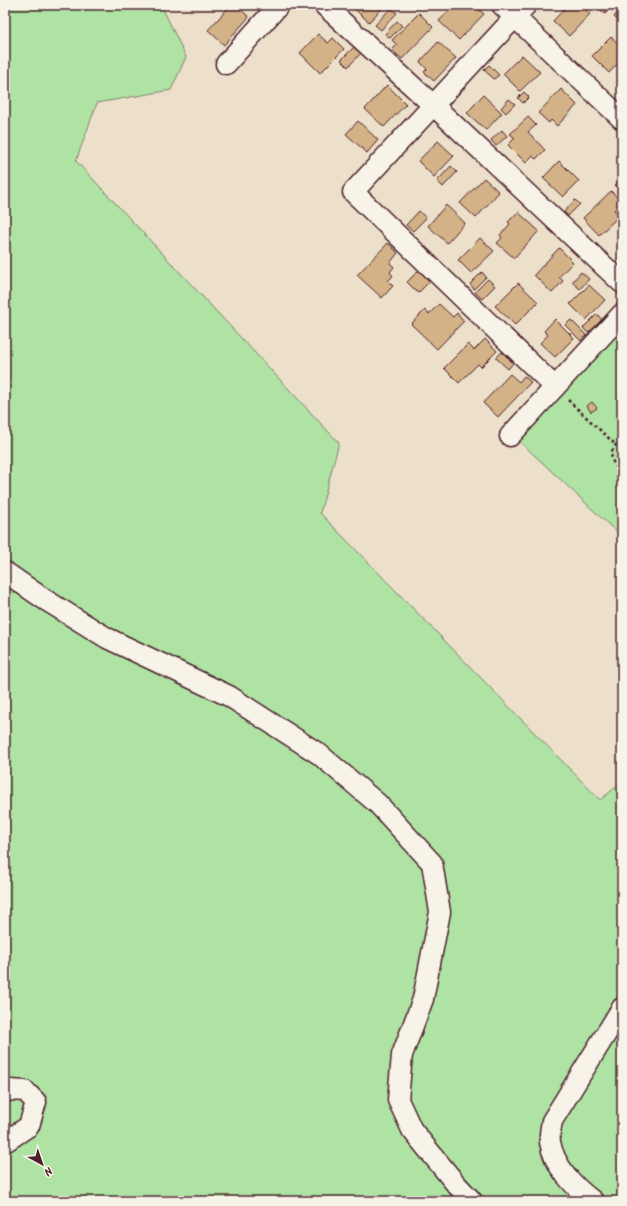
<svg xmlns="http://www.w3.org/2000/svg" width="627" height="1206" font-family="Kalam,sans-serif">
  <rect width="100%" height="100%" fill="#ece0cb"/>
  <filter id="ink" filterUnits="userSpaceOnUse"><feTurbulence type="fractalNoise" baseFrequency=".025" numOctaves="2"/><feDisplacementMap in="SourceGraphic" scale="8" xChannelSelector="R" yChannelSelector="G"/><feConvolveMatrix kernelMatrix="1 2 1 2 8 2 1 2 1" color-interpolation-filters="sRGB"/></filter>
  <g filter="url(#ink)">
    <g fill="#afe3a4" stroke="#7c8168">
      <polygon points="5,5 161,5 186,57 171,90 97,103 76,161 339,443 320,513 600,800 622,782 622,1201 5,1201"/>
      <polygon points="622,329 622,537 518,440"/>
    </g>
    <g fill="#d4b287" stroke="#4a1f2b">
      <polygon points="231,5 236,5 249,17 224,45 208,30"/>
      <polygon points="354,5 385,5 369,22 352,7"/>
      <polygon points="454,5 474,5 484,14 459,40 439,21"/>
      <polygon points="568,5 581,5 590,14 569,36 553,21"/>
      <polygon points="604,5 613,5 605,14 600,9"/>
      <polygon points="622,7 622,24 614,17"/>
      <polygon points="391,8 397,13 381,30 375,25"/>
      <polygon points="419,13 433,27 402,59 392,50 397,45 392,40"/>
      <polygon points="397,21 402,26 390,38 385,34"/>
      <polygon points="318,34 328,43 333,38 344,49 320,73 300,53"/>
      <polygon points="611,37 622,47 622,59 609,73 592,56"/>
      <polygon points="438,42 456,58 434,81 424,72 427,69 420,62"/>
      <polygon points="354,47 361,53 348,67 341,60"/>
      <polygon points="522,55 540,72 520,91 503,74"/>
      <polygon points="489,65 499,75 494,79 484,70"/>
      <polygon points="387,85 406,104 384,127 365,109"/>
      <polygon points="561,89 577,105 557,126 551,120 549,123 538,113"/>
      <polygon points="524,92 529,97 523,103 518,98"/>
      <polygon points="483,95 502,113 486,130 467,113"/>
      <polygon points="509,99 515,104 506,113 501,108"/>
      <polygon points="528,117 536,125 528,132 545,150 536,159 532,156 526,163 508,145 515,138 510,134"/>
      <polygon points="358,121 378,140 367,153 346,134"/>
      <polygon points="502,130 507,136 496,146 491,140"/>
      <polygon points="438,141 454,156 434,177 418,161"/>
      <polygon points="559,161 579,181 563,197 543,178"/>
      <polygon points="451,166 457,172 443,187 437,181"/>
      <polygon points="484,178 499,192 476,218 460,203"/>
      <polygon points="622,178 622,192 615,185"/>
      <polygon points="611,191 622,202 614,210 620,215 599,235 583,218"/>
      <polygon points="575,200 580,204 568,216 564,212"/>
      <polygon points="446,205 465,223 447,243 428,226"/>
      <polygon points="419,211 426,218 413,231 406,225"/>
      <polygon points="518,212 539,231 514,258 497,243 502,238 500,235 510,224 508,222"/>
      <polygon points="480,238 494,251 471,273 458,260"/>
      <polygon points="388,243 398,253 390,263 394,267 390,272 393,276 388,281 393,286 382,298 357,275"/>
      <polygon points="559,248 573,262 559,277 563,281 552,293 534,275"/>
      <polygon points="419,270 430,281 418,293 407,282"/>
      <polygon points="482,272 486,277 474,289 470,284"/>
      <polygon points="581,272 589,279 580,289 572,282"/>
      <polygon points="488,279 495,286 482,299 475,292"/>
      <polygon points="518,283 538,302 515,325 495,306"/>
      <polygon points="589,285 605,300 586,320 570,304"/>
      <polygon points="439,304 453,317 457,313 464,321 437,349 411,324 425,310 429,314"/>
      <polygon points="597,314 602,320 588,333 583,328"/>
      <polygon points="555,319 574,338 555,357 540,343 548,335 544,331"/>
      <polygon points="571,320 586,335 581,341 565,325"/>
      <polygon points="485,339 497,351 481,367 478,364 459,383 444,368 468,344 474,350"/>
      <polygon points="502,352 513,363 508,369 496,358"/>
      <polygon points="510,374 519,382 524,376 531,382 498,417 483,403"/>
      <polygon points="592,402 597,408 591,412 587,406"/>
    </g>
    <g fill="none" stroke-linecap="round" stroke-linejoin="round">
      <g stroke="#4a1f2b" stroke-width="23">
        <g id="minor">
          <polyline points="324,5 433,105 622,283"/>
          <polyline points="502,5 622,119"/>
          <polyline points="226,64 279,5"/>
          <polyline points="555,387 622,314"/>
          <polyline points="510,436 555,387 353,192 526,5"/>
          <polyline points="5,572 44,599 107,638 229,696 319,754 378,804 432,863 440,912 423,999 402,1055 398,1100 412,1130 456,1184 472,1201"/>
          <polyline points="5,1092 10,1090 25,1091 36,1102 29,1126 5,1142"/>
          <path d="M593,1201C574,1187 554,1166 550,1142C549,1136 551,1127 552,1121L622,1008"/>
        </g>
      </g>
      <g stroke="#4a1f2b" stroke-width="2.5" stroke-dasharray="3 3" stroke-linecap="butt">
        <polyline points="568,400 616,445"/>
        <path d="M622,441C608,447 608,464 622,470"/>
      </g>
      <use href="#minor" stroke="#f7f3e8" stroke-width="20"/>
    </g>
  </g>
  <rect width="627" height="1206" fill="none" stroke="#f7f3e8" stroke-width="20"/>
  <rect x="10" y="10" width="607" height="1186" fill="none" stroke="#4a1f2b" stroke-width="1.5" filter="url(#ink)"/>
  <g transform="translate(42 1164) rotate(140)" stroke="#f7f3e8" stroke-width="3" paint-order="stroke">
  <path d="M0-3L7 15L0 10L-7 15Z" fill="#4a1f2b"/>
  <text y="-6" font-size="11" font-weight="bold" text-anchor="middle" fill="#4a1f2b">N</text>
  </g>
</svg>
